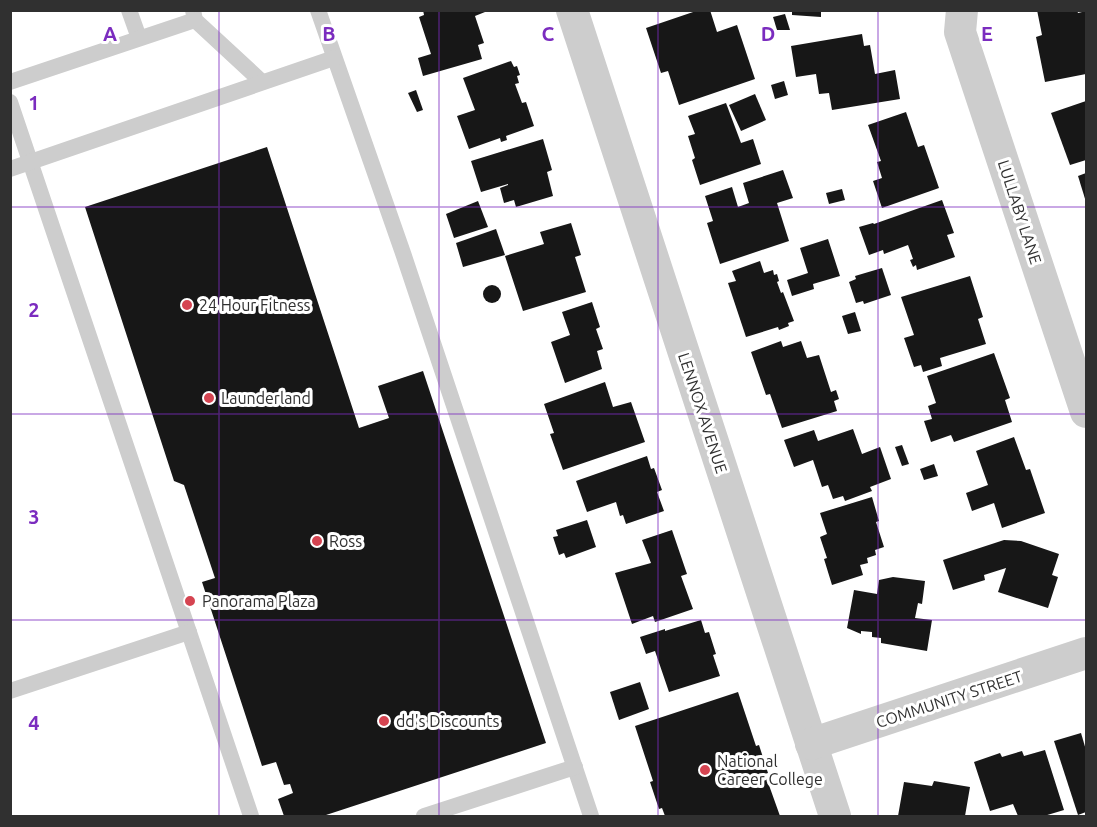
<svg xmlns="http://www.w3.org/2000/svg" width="1097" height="827" font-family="Ubuntu,sans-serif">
  <rect width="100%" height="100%" fill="#fff"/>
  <g fill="#171717">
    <polygon points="423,10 490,10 475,16 484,43 478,45 482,59 423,76 418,58 431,54 419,17 424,15"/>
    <polygon points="699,10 710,10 717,32 737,25 755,79 679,105 668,71 661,73 646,28"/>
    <polygon points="792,10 821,10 821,17 792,15"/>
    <polygon points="1037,10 1077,10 1078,13 1086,11 1086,74 1045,82 1036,37 1042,35"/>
    <polygon points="785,14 790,30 777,30 773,17"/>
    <polygon points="862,34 864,46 870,45 875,74 895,70 900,99 832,110 829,93 819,94 816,74 796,77 791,46"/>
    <polygon points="511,61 514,67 517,66 520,75 517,76 519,83 515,84 522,103 526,102 534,126 506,136 507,140 501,142 500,138 469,149 457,116 475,110 463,78"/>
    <polygon points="784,81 788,95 775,99 771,85"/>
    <polygon points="416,90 423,110 417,112 408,93"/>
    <polygon points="755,94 766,120 741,131 729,105"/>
    <polygon points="1086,101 1086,160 1070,165 1051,113"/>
    <polygon points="726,103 741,143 753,139 761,164 700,185 692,160 695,158 688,136 695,134 688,116"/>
    <polygon points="906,112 918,147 924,145 939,188 882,208 873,181 882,178 877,162 881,161 868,125"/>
    <polygon points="543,139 552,170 547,172 553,196 516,207 514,200 504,203 500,188 508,185 508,184 481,192 471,161"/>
    <polygon points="267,147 359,428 389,418 378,386 423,371 546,743 323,816 284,816 278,799 293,793 290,784 284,785 276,762 262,766 202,582 215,578 184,485 174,481 85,207"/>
    <polygon points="783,170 793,198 777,203 789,241 720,264 707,223 713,221 705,196 732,187 738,207 749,203 743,183"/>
    <polygon points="1086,173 1086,202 1078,176"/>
    <polygon points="842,189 845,200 829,204 826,193"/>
    <polygon points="942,200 954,233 947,235 955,257 917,270 916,265 913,267 910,260 913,259 908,245 884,254 883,250 869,255 859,227 873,223 874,224"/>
    <polygon points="478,201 488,227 454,238 446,214"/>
    <polygon points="571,223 581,255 575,257 586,292 523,311 505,256 544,244 540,232"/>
    <polygon points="496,229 505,255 463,267 456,243"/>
    <polygon points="828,239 840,276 813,284 814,289 792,296 787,280 808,273 800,248"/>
    <polygon points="760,261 764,273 773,270 774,275 777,274 779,281 777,282 781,293 783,292 794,321 788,323 789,326 779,330 778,327 746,337 728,283 736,281 732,271"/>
    <polygon points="882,268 891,295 864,304 863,301 856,303 849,282 856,279 855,276"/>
    <polygon points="970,276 983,317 978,319 986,344 940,358 942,366 923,372 921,365 914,367 904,338 914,335 901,297"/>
    <circle cx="492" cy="294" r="9"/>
    <polygon points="592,302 600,327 596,329 603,349 597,351 602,369 565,383 551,342 570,335 562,312"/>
    <polygon points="855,312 861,331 848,334 842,316"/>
    <polygon points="781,341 783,347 801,341 807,358 819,355 831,392 836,390 839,399 834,401 837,411 782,428 770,394 766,395 751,352"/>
    <polygon points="994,353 1010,398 1005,400 1012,422 954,442 951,435 931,442 924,421 932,419 928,406 936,403 927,376"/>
    <polygon points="605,382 613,407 631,402 645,442 563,470 550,434 554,433 544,404"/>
    <polygon points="853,429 862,454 880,447 891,479 870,487 872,491 845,501 843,496 833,499 828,485 822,487 813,460 794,467 784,440 814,430 818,441"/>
    <polygon points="1014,437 1026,470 1030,469 1045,513 1002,528 994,503 972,511 966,493 988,485 976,451"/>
    <polygon points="902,445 909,464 902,466 895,447"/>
    <polygon points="647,456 651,469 654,468 662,490 657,492 664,511 626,524 623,515 620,516 616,502 587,512 576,481"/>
    <polygon points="934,464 938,476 924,480 920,469"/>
    <polygon points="872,497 879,521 876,522 884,547 875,550 876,555 867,558 868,563 860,565 863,575 832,585 824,559 827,558 820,537 827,534 820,513"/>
    <polygon points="587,520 596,547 566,558 564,553 559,555 553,537 558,536 556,530"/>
    <polygon points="672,530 687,574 681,576 693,609 655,622 653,616 632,624 615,573 651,563 642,540"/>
    <polygon points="1004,540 1021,541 1059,554 1052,575 1058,577 1048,608 998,592 1006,568 984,575 985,580 953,590 943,560"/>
    <polygon points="893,577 925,581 922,604 918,603 915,618 932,620 927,651 881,643 881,638 872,637 872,632 861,631 861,634 847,628 854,590 877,594 879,580"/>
    <polygon points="701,620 705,633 709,632 716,654 713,655 720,676 669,692 655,651 646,654 640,637 665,629 665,631"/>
    <polygon points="640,682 649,709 619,720 610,692"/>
    <polygon points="738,692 756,746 759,745 768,773 765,774 780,816 665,816 662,808 659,809 650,782 653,781 635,726"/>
    <polygon points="1081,733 1086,750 1086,812 1078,815 1054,741"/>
    <polygon points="1045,750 1064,810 1044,816 1018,816 1013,804 990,811 974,762 1000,753 1002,757 1022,751 1024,756"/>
    <polygon points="934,781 970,787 965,816 898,816 904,782 932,786"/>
  </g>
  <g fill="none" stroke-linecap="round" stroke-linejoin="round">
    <g stroke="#cdcdcd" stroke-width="16">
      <polyline points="129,10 139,38"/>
      <polyline points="193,10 195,20 262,82"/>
      <polyline points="318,10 404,256 591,816"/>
      <polyline points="10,82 195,20"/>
      <polyline points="10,102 251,816"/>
      <polyline points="10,169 334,58"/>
      <polyline points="10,691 189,632"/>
      <polyline points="424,816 575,767"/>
    </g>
    <g stroke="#cdcdcd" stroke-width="32">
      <polyline points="572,10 835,816"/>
      <polyline points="962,10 960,32 1086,412"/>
      <polyline points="811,744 1086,653"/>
    </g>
  </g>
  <path fill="none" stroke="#7b2cbf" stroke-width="1.5" stroke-opacity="0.55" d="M219,10V816M439,10V816M658,10V816M878,10V816M10,207H1086M10,414H1086M10,620H1086"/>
  <g fill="#d54451" stroke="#fff" stroke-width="2">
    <circle cx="187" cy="305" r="6"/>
    <circle cx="209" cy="398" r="6"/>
    <circle cx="317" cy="541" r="6"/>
    <circle cx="190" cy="601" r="6"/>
    <circle cx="384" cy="721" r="6"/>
    <circle cx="705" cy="770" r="6"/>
  </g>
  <g text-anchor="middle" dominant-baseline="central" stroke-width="6" stroke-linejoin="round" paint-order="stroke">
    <g font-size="16" fill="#303030" stroke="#fff">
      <text transform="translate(1020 212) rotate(72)">LULLABY LANE</text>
      <text transform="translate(703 413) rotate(72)">LENNOX AVENUE</text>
      <text transform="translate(949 699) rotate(-18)">COMMUNITY STREET</text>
    </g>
    <g font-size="16" fill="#303030" stroke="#fff" text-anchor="start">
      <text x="199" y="305">24 Hour Fitness</text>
      <text x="221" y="398">Launderland</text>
      <text x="329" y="541">Ross</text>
      <text x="202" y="601">Panorama Plaza</text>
      <text x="396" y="721">dd's Discounts</text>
      <text x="717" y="761">National<tspan x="717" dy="18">Career College</tspan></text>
    </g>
  </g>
  <g font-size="20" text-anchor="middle" font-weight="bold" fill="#7b2cbf" stroke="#fff" stroke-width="6" stroke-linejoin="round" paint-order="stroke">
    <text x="110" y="41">A</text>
    <text x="329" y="41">B</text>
    <text x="548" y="41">C</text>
    <text x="768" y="41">D</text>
    <text x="987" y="41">E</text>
    <text x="34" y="110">1</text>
    <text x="34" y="317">2</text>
    <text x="34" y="524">3</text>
    <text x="34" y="730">4</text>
  </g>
  <rect width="1097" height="827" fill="none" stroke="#303030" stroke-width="24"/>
</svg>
